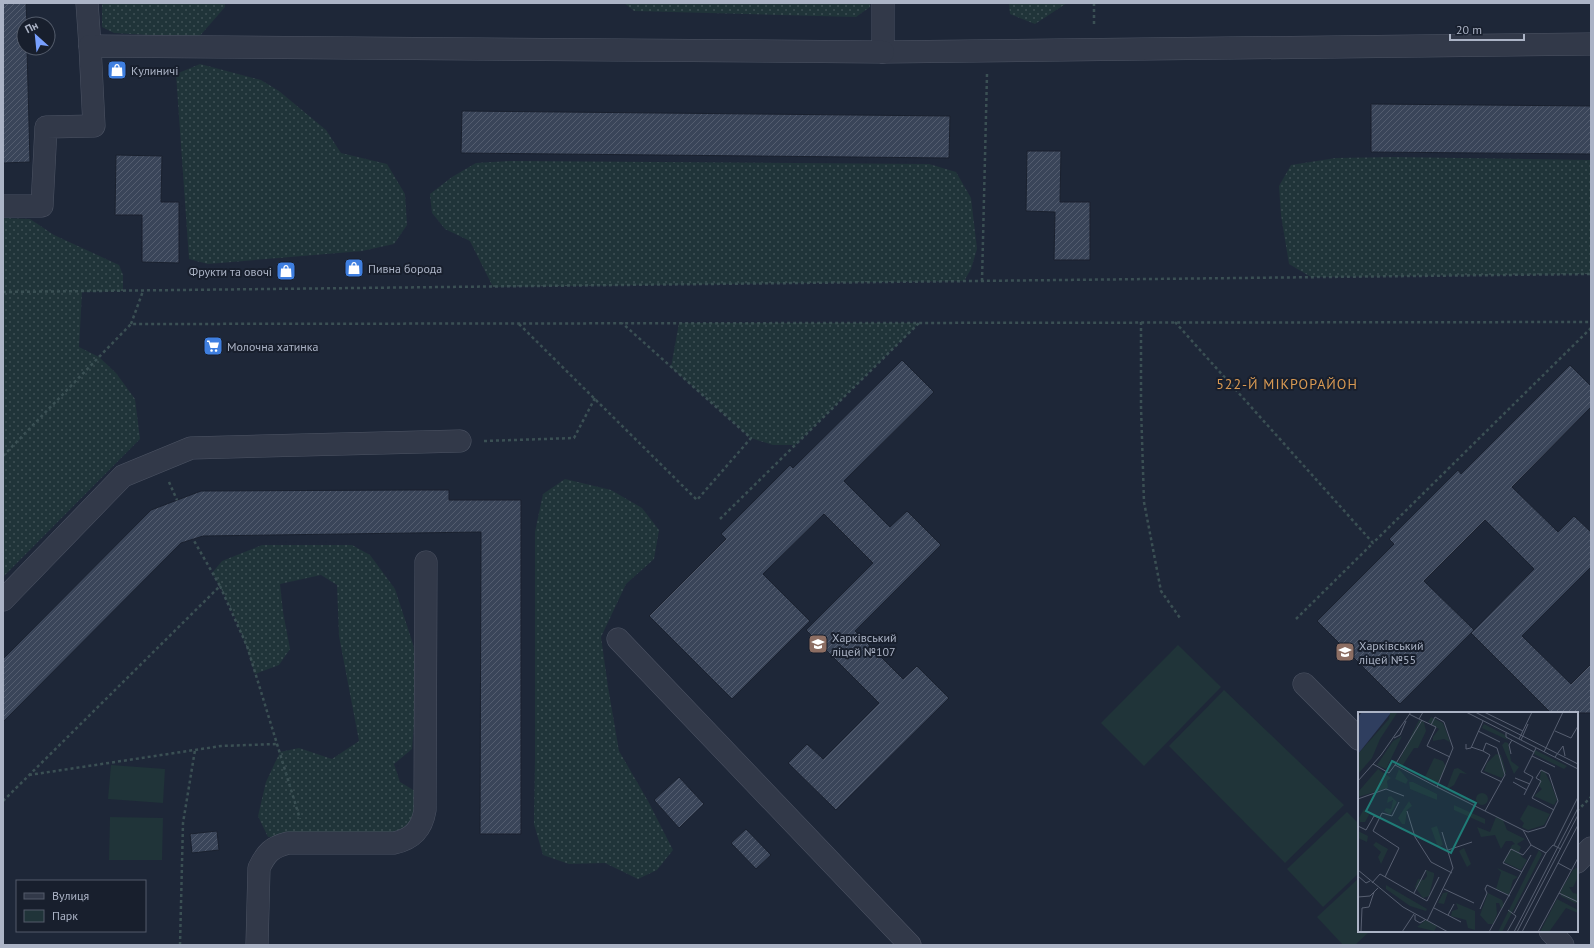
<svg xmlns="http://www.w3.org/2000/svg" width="1594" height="948" font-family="'PT Sans',sans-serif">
  <defs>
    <pattern id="garden-dots" width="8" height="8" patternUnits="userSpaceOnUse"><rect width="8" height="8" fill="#203439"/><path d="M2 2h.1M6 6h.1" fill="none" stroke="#3e4f54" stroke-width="1.8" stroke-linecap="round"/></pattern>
    <pattern id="building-hatch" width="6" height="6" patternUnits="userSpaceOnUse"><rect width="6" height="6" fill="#3a4559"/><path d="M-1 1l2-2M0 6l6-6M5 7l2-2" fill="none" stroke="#545d6f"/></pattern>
  </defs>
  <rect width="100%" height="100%" fill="#1e2738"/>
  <g fill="#203439">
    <polygon points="1178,645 1221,687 1144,766 1101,723"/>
    <polygon points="1224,690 1344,805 1285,863 1169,746"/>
    <polygon points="111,765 165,769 163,803 108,799"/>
    <polygon points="1347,812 1359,824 1359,873 1323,907 1287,869"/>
    <polygon points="110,817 163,818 162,860 109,860"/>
    <polygon points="1359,878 1359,931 1370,931 1355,945 1343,945 1317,917"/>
  </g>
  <g fill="url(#garden-dots)">
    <polygon points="102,3 225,3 225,7 198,38 114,33 102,27"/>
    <polygon points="624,3 870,3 870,7 856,17 634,11"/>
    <polygon points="1009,3 1067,3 1035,24 1010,14"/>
    <polygon points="200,64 261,80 279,91 326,130 341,153 387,164 405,194 407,225 394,244 362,251 208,264 189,259 176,74"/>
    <polygon points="1394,157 1591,160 1591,274 1311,277 1289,264 1281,215 1279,186 1291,165 1336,158"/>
    <polygon points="510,161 929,164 956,172 971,198 977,249 971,269 964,281 493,287 470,241 445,229 432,213 430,194 452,177 476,163"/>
    <polygon points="3,218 30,219 54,235 119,265 123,275 123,291 82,292 79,347 99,357 116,373 135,399 140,439 3,577"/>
    <polygon points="679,323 919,323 795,445 773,445 751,438 671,367"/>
    <polygon points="565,479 611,490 642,508 659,530 654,559 626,584 601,637 608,687 619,751 648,801 673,850 657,870 638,879 605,863 569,864 543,855 534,824 535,760 535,532 543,494"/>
    <path d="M262,545H352L370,555L395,589L413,644L418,678L412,749L394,764L400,782L415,791V817L403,828L388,836L340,838L268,837L258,816L266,782L280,752L299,748L332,759L359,741L339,636L337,585L321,575L280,584L283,612L290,649L279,665L255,674C245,639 231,604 212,573L222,561Z"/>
  </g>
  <g fill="url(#building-hatch)" stroke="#1a212f">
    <polygon points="3,3 26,3 27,24 24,24 24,48 27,48 30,162 3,163"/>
    <polygon points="1371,104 1591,106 1591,154 1371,152"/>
    <polygon points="462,111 950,116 949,158 461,153"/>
    <polygon points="1027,151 1061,151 1060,202 1090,202 1090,260 1054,260 1055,212 1026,211"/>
    <polygon points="116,155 162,156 161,202 179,202 179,263 142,262 142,215 115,215"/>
    <polygon points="902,360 934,392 844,481 890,527 907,511 941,545 855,631 903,679 917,666 949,698 836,810 788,763 807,744 823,759 879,703 806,630 873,563 824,514 763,574 810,621 732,699 649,616 726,539 721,534 790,465 793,468"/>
    <polygon points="1570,365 1591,386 1591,407 1512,487 1558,532 1574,516 1591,532 1591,567 1522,636 1571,684 1591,664 1591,713 1551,713 1471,633 1534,569 1485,520 1424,581 1474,630 1400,704 1317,621 1394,544 1389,539 1458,470 1461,474"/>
    <polygon points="412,490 449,490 449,500 521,500 521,834 480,834 481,532 203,536 181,543 3,722 3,659 151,510 201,491"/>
    <polygon points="679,777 704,804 679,828 654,800"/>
    <polygon points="746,829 771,855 756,869 731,843"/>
    <polygon points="217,831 219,850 192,853 190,834"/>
  </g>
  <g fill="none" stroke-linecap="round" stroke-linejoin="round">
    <g stroke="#4d5464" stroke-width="23">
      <g id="minor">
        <polyline points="87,3 90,46"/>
        <polyline points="883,3 883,52 1591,44"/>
        <polyline points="3,206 42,206 46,127 94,126 90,46 883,52"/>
        <polyline points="3,600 123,476 191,448 460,441"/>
        <polyline points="618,639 910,945"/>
        <polyline points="1304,684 1359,739"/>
        <polyline points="1577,862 1591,848"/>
        <polyline points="1550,931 1563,945"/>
        <path d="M257,945L259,868C266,853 272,847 288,843H394C413,839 422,829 425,810L426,562"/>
      </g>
    </g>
    <g stroke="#3b5054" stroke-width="2.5" stroke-dasharray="3 3" stroke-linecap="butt">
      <polyline points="1094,3 1094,27"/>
      <polyline points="982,281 987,74"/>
      <polyline points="3,292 1591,274"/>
      <polyline points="1141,322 1141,407 1144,502 1161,591 1180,618"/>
      <polyline points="1175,322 1373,543 1591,328"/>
      <polyline points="131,324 143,291"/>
      <polyline points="519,324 697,500 751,438 622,323"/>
      <polyline points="484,441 574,438 595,398"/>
      <polyline points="3,456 131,324 1591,322"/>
      <polyline points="169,482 177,500"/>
      <polyline points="720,519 919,323"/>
      <polyline points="220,586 247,646 300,819"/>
      <polyline points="1296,619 1373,543"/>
      <polyline points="29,775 221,746 277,744"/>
      <polyline points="3,801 220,586 193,539"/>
      <polyline points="1577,811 1591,797"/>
      <polyline points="180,945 183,823 195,750"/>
    </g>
    <use href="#minor" stroke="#323949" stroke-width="22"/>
  </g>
  <defs>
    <g id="shop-square" transform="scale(1)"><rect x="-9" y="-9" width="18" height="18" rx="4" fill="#3f7fe0" stroke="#181f2d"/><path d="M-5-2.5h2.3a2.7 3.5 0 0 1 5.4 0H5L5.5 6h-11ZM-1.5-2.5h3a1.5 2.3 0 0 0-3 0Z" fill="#fff"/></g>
    <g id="supermarket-square" transform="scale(1)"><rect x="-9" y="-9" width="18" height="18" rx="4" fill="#3f7fe0" stroke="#181f2d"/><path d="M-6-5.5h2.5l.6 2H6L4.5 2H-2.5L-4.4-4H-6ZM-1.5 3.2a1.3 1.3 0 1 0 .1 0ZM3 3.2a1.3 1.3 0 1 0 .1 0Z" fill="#fff"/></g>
    <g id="school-square" transform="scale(1)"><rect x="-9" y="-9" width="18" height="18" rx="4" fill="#8d6e63" stroke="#181f2d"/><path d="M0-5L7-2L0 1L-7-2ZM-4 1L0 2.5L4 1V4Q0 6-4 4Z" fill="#fff"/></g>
  </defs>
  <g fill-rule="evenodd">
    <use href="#shop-square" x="117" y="70"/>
    <use href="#shop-square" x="354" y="268"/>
    <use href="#shop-square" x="286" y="271"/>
    <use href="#supermarket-square" x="213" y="346"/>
    <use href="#school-square" x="818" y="644"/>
    <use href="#school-square" x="1345" y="652"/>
  </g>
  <g text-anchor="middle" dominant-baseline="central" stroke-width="4" stroke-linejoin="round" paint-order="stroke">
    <g font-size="12" fill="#acb4c6" stroke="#181f2d" text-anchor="start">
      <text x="131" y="70">Кулиничі</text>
      <text x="368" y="268">Пивна борода</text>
      <text x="272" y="271" text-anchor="end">Фрукти та овочі</text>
      <text x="227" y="346">Молочна хатинка</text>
      <text x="832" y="637">Харківський<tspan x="832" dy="14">ліцей №107</tspan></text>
      <text x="1359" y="645">Харківський<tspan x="1359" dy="14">ліцей №55</tspan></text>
    </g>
    <g font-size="14" letter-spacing="1" fill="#da9a53" stroke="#181f2d">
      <text x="1287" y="384">522-Й МІКРОРАЙОН</text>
    </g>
  </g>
  <g transform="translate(1358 712)">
    <rect width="220" height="220" fill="#1e2738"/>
    <path d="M177,38L209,54L206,57L176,42ZM68,208L79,214L76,219L59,215Z" fill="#203439"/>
    <path d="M32,0L39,1L22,27L14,46L0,62V42L31,7ZM118 87a6 6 0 1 1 12 0a6 6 0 1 1-12 0ZM6,97L11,103L7,110H2L1,106ZM79,114L85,133L80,135L73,116ZM106,136L113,152L109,155L101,139Z" fill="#203439"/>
    <path d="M73,5L85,11L92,30L86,27L75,29V25L81,17L70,10ZM61,8L66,10L68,19L60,36H56L43,56L39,53ZM126,12L147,23L150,28L124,16ZM44,24L28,57L19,53L35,29ZM147,30L150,31L153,49L161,55L156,62L144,33ZM138,42L143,43L148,60L144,66L126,59L129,51ZM76,46L85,49L88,55L79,73L67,65ZM100,56L109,62L102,61L96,73L88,78L96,57ZM20,57L33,66L29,69L30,76L0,85V80ZM41,57L50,68L48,72L37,67ZM183,58L187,60L193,72L199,88L196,93L176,84L184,77L181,74ZM55,70L79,82V88L52,77L51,70ZM33,84L39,90L32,103L26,99L28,96L33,97L35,88L29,91L30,85ZM51,89L54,94L49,98L47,112H44L40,106ZM96,93L127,107V112L96,98ZM170,93L192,102L186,113L170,118L164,115L166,111L162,107ZM138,105L145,108L149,118L167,127L159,132L163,135L161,140L164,145L169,148L163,158L146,150L154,133L157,132L154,129H148L143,137L137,123L123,125L119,115L132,120ZM0,119L10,124L9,130L0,126ZM18,130L30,137L23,152L20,145L23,140L15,133ZM181,138L184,142L144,220H140ZM220,155V165L215,175H211L215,181L220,182V191H217L203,184L202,180L215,158ZM139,156L160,165L155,168L151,183L138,177L143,160ZM68,158L76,161V164L71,184L65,186L57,175L60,167L66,168L69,164ZM28,173L69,197L68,199L52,194L28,177ZM90,180L86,192L80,191L85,181ZM130,181L144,188L146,193L143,197L141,191H138L139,202L135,212H130L122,203ZM199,187L220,198V201L208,196L191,220H182ZM98,191L117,199V218L110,216L108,208L93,204L94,199L100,197Z" fill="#203439"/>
    <path d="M4,0H32V2L0,42V5Z" fill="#2f3e5f"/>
    <path fill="none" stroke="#575f71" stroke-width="1" d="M108,0L220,57M117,0L220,52M126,0L165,19M51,2L61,7L65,0M61,7L78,15L69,34L92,45M73,13L77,5L86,10L95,36L79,75L165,118L173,133L188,141M120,19L142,30M197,19L213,26L220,14M148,21V25L176,40M36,26L42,23L48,9M161,27L174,0M163,28L170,12M108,32V37L113,36L125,9M113,35L125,39L128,31L139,36L147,63L127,99M125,39L132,43L123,60L144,70M186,40L205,0M153,42L151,33L154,28M174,44L197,55M197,45L205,34L207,44M15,52L31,61L37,53L79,75M37,53L64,8M157,66L172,72M178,66L183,69L174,86L196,98M0,69L23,43L53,0M155,70L169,78M166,83L175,65L166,60L178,36M0,87L28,77L46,84M49,99L57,125L73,150L94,161M0,114L8,118L16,104L22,106M165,118L170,120L187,115L200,89L191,62L183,58L178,66M196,133L220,85M90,138L114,130M200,151L213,158M0,158L45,195L90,220M164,160L145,151L153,137L165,143L173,133M0,164L8,171L12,169M27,165L41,136L15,119L24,101L34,104L41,90M14,171L22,162L69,189L81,165M86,177L116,191M56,181L68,158M201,181L220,190M0,185L12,184L20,176M76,196L103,210M122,197L129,181L127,177L129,173L152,184M156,201L188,141L195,133L203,137M57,203V208L62,211L67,208M90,203L96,192M69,209L95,156L84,120M3,220L4,196L11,195L16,180M44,220L56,202M131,220L173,143M149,220L158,204L150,198M156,220L220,96M159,220L220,103M164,220L220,113M180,220L220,146"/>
    <path fill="#1f7c77" fill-opacity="0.15" stroke="#1f7c77" stroke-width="2" d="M34,49L118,91L93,141L8,99Z"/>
    <rect width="220" height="220" fill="none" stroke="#acb4c6" stroke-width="2"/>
  </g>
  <rect width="1594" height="948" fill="none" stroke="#acb4c6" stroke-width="8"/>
  <rect x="16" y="880" width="130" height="52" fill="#181f2d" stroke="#535b6a"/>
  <rect x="24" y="893" width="20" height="6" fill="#323949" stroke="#535b6a"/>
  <text x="52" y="900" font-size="12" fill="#acb4c6">Вулиця</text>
  <rect x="24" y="910" width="20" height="12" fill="#203439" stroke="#535b6a"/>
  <text x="52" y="920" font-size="12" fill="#acb4c6">Парк</text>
  <g transform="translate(36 36) rotate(333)"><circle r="19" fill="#181f2d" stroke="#535b6a"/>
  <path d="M0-3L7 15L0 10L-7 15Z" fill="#78a0ff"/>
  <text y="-6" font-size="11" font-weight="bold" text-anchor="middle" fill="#acb4c6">Пн</text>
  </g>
  <path d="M1450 34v6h74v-6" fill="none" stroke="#acb4c6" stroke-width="2"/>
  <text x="1456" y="34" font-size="12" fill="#acb4c6" stroke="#181f2d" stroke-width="3" paint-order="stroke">20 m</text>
</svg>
